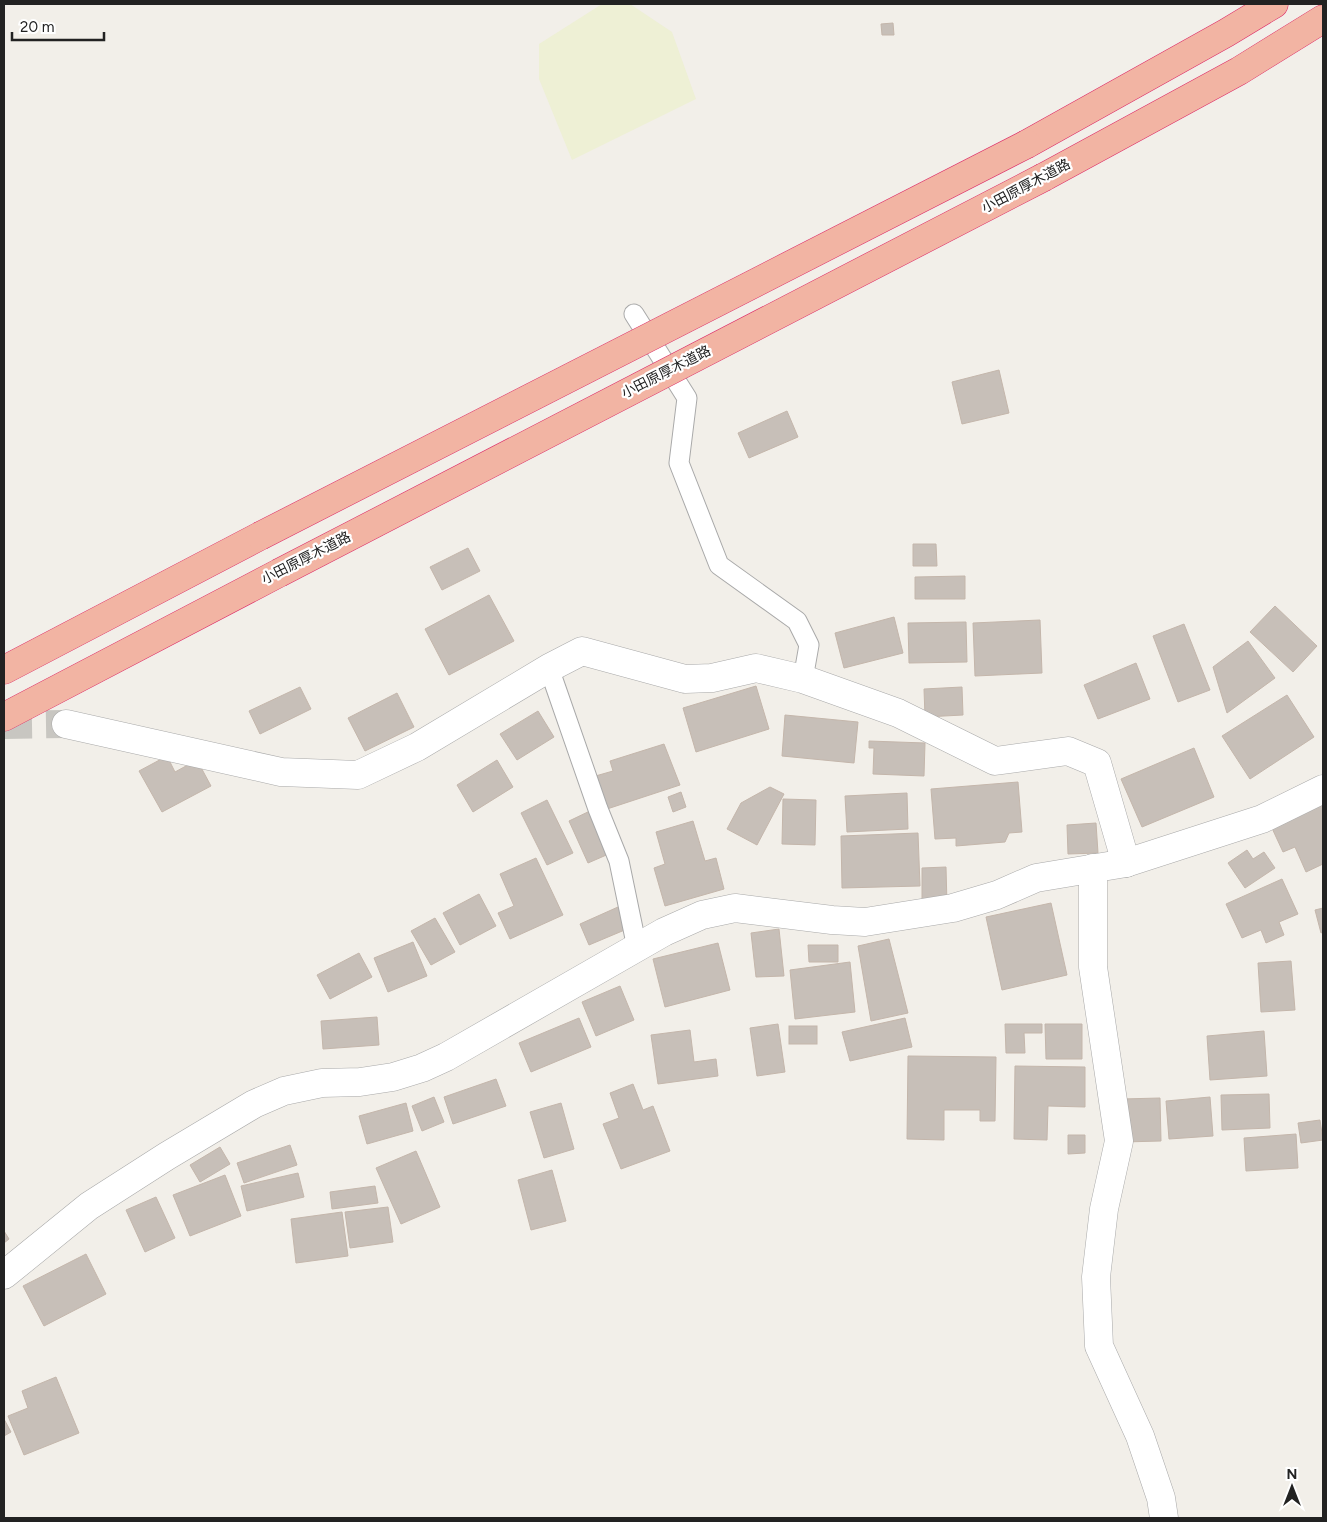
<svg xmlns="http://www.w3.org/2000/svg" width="1327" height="1522" font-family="Figtree,'Noto Sans JP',sans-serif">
  <rect width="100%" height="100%" fill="#f2efe9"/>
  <polygon fill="#eef0d5" points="602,4 630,4 672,32 696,99 572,160 539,79 539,44"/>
  <g fill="#c7bfb8" stroke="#c4b6ab">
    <polygon points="893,23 894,35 882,35 881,24"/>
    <polygon points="999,370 1009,413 962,424 952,382"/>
    <polygon points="787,411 798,437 749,458 738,433"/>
    <polygon points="913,544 936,544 937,566 913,566"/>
    <polygon points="468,548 480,571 442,590 430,567"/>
    <polygon points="965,576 965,599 915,599 915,577"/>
    <polygon points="489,595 514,641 449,675 425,629"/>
    <polygon points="1275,606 1317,646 1293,672 1250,632"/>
    <polygon points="894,617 903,653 844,668 835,633"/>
    <polygon points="1040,620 1042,673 975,676 973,623"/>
    <polygon points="966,622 967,662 909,663 908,623"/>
    <polygon points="1184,624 1210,690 1178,702 1153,636"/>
    <polygon points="1248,641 1275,678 1227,713 1213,667"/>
    <polygon points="1136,663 1150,699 1098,719 1084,685"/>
    <polygon points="756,686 769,729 696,752 683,708"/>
    <polygon points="300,687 311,709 260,734 249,711"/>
    <polygon points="962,687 963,715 925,717 924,689"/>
    <polygon points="397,693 414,727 365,751 348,718"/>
    <polygon points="1287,695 1314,737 1250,779 1222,736"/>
    <polygon points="538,711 554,737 517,760 500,734"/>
    <polygon points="785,715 858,722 854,763 782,756"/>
    <polygon points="869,741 925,743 924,776 873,774 874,748 869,748"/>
    <polygon points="664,744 680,785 604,810 592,777 613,771 610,761"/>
    <polygon points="1194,748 1214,797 1142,827 1121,779"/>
    <polygon points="167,756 175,772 197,760 211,786 162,812 139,771"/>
    <polygon points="497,760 513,787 473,812 457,785"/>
    <polygon points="1018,782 1022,832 1009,833 1005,842 956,846 956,838 935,839 931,789"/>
    <polygon points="770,787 784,794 757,845 727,829 741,803"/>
    <polygon points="681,792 686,807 673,812 668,797"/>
    <polygon points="907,793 908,829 847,832 845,796"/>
    <polygon points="783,799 816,800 815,845 782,844"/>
    <polygon points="547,800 573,853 547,865 521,813"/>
    <polygon points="1323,802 1323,864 1306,872 1295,847 1283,852 1271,826"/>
    <polygon points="592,810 611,853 588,863 569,821"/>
    <polygon points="693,821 705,861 716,858 724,889 665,906 654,868 665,864 656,832"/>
    <polygon points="1096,823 1098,853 1068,854 1067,825"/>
    <polygon points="918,833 920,886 842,888 841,836"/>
    <polygon points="1247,850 1253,859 1264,852 1275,868 1245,888 1228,863"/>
    <polygon points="536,858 563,915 510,939 498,913 514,906 500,874"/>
    <polygon points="946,867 947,905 922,905 922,868"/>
    <polygon points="1282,879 1298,914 1279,922 1284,935 1266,943 1261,930 1242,938 1226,904"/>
    <polygon points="479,894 496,926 460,945 443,913"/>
    <polygon points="1051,903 1067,975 1002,990 986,917"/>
    <polygon points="618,907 627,929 589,945 580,924"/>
    <polygon points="1323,908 1323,932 1321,933 1315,910"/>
    <polygon points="435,918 455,952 431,965 411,931"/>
    <polygon points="779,929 784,976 756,977 751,933"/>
    <polygon points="889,939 908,1013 871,1021 858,946"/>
    <polygon points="413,942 427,976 388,992 374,958"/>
    <polygon points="718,943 730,990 665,1007 653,959"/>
    <polygon points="808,945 838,945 838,962 809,962"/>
    <polygon points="359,953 372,977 330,999 317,975"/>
    <polygon points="1291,961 1295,1010 1261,1012 1258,963"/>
    <polygon points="850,962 855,1012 795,1019 790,970"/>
    <polygon points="620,986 634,1020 596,1036 582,1002"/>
    <polygon points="377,1017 379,1045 323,1049 321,1021"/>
    <polygon points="579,1018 591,1047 531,1072 519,1043"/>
    <polygon points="905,1018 912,1047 850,1061 842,1032"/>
    <polygon points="778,1024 785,1072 757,1076 750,1028"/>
    <polygon points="1005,1024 1042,1024 1042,1033 1024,1033 1025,1053 1006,1053"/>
    <polygon points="1045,1024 1082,1024 1082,1059 1046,1059"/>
    <rect x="789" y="1026" width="28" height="18"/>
    <polygon points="690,1030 694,1062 716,1059 718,1076 658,1084 651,1035"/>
    <polygon points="1264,1031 1267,1076 1210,1080 1207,1036"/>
    <polygon points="908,1056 996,1057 995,1121 980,1121 980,1110 944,1110 944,1140 907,1139"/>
    <polygon points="1015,1066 1085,1067 1085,1107 1048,1106 1047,1140 1014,1139"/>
    <polygon points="496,1079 506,1106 453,1124 444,1097"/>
    <polygon points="633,1084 643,1110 653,1106 670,1151 621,1169 603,1124 619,1118 610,1093"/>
    <polygon points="1269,1094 1270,1128 1222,1130 1221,1095"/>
    <polygon points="434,1097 444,1122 422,1131 412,1106"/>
    <polygon points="1210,1097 1213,1136 1169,1139 1166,1101"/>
    <polygon points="1160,1098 1161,1141 1123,1142 1122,1099"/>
    <polygon points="406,1103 413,1131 367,1144 359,1116"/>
    <polygon points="561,1103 574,1149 544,1158 530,1112"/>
    <polygon points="1320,1120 1323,1140 1301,1143 1298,1123"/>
    <polygon points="1296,1134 1298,1168 1246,1171 1244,1138"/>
    <polygon points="1068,1135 1085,1135 1085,1153 1068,1154"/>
    <polygon points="290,1145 297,1165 244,1183 237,1163"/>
    <polygon points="220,1147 230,1164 200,1182 190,1165"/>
    <polygon points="416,1151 440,1207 401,1224 376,1168"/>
    <polygon points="552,1170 566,1221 531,1230 518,1180"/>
    <polygon points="298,1173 304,1197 247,1211 241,1186"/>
    <polygon points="225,1175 241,1216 190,1236 173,1195"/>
    <polygon points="375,1186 378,1203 332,1209 330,1192"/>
    <polygon points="156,1197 175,1238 145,1252 126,1210"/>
    <polygon points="388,1207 393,1242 350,1248 345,1212"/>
    <polygon points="342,1212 348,1256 296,1263 291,1219"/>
    <polygon points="4,1231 9,1239 4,1243"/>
    <polygon points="86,1254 106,1294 44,1326 23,1286"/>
    <polygon points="56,1377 79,1433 24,1455 8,1416 28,1408 22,1391"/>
    <polygon points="4,1419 11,1432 4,1436"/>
  </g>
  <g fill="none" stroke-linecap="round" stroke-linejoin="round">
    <polyline stroke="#c8c6c1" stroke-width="28" stroke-dasharray="28 14" stroke-linecap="butt" points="4,725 66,724"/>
    <g stroke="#a9a9a9" stroke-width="21">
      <g id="service">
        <polyline points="634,314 687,398 679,463 719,565 797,621 809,645 803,679"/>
        <polyline points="549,668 598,809 619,861 637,948"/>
      </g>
    </g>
    <g stroke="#a9a9a9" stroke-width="29">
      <g id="minor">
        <polyline points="66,724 281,772 358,775 417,747 549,668 582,651 685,679 712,678 756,668 803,679 898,713 995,761 1068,751 1097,763 1126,863"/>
        <polyline points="1093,868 1093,967 1119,1141 1104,1209 1096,1277 1099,1346 1140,1436 1161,1498 1164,1518"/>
      </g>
    </g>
    <g stroke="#a9a9a9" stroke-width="29">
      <polyline id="tertiary" points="4,1275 89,1206 167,1156 254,1104 284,1091 322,1083 360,1082 393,1077 422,1068 446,1057 664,932 702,915 735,908 832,920 865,922 953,908 997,895 1036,878 1126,863 1262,819 1323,789"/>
    </g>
    <g stroke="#dc2a67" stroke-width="29">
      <g id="trunk">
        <polyline points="1027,144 1226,33 1274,4"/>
        <polyline points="1044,177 1239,71 1323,19"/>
        <polyline points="4,670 260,536"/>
        <polyline points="4,717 279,573"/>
      </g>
    </g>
    <use href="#service" stroke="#fff" stroke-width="19"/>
    <use href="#minor" stroke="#fff" stroke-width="28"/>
    <use href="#tertiary" stroke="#fff" stroke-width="28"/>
    <use href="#trunk" stroke="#f2b4a3" stroke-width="28"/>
    <g stroke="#dc2a67" stroke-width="29" stroke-linecap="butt">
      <g id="trunk-bridge">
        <polyline points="260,536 1027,144"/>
        <polyline points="279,573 1044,177"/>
      </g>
    </g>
    <use href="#trunk-bridge" stroke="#f2b4a3" stroke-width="28"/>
  </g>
  <g text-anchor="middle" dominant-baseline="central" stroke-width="4.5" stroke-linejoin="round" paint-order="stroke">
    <g font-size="14" fill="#222" stroke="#fff">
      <text transform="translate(1026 186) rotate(-28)">小田原厚木道路</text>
      <text transform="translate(666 372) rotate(-27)">小田原厚木道路</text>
      <text transform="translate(306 558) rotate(-27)">小田原厚木道路</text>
    </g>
  </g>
  <rect width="1327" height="1522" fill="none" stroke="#222222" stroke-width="10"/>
  <g transform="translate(1292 1487)" stroke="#ffffff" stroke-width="4" paint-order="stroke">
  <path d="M0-4L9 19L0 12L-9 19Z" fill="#222222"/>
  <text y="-8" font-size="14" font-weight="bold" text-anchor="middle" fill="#222222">N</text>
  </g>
  <path d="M12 32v8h92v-8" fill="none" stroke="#222222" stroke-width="2.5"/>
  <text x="20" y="32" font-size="15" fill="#222222" stroke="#ffffff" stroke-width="4" paint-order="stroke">20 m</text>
</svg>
